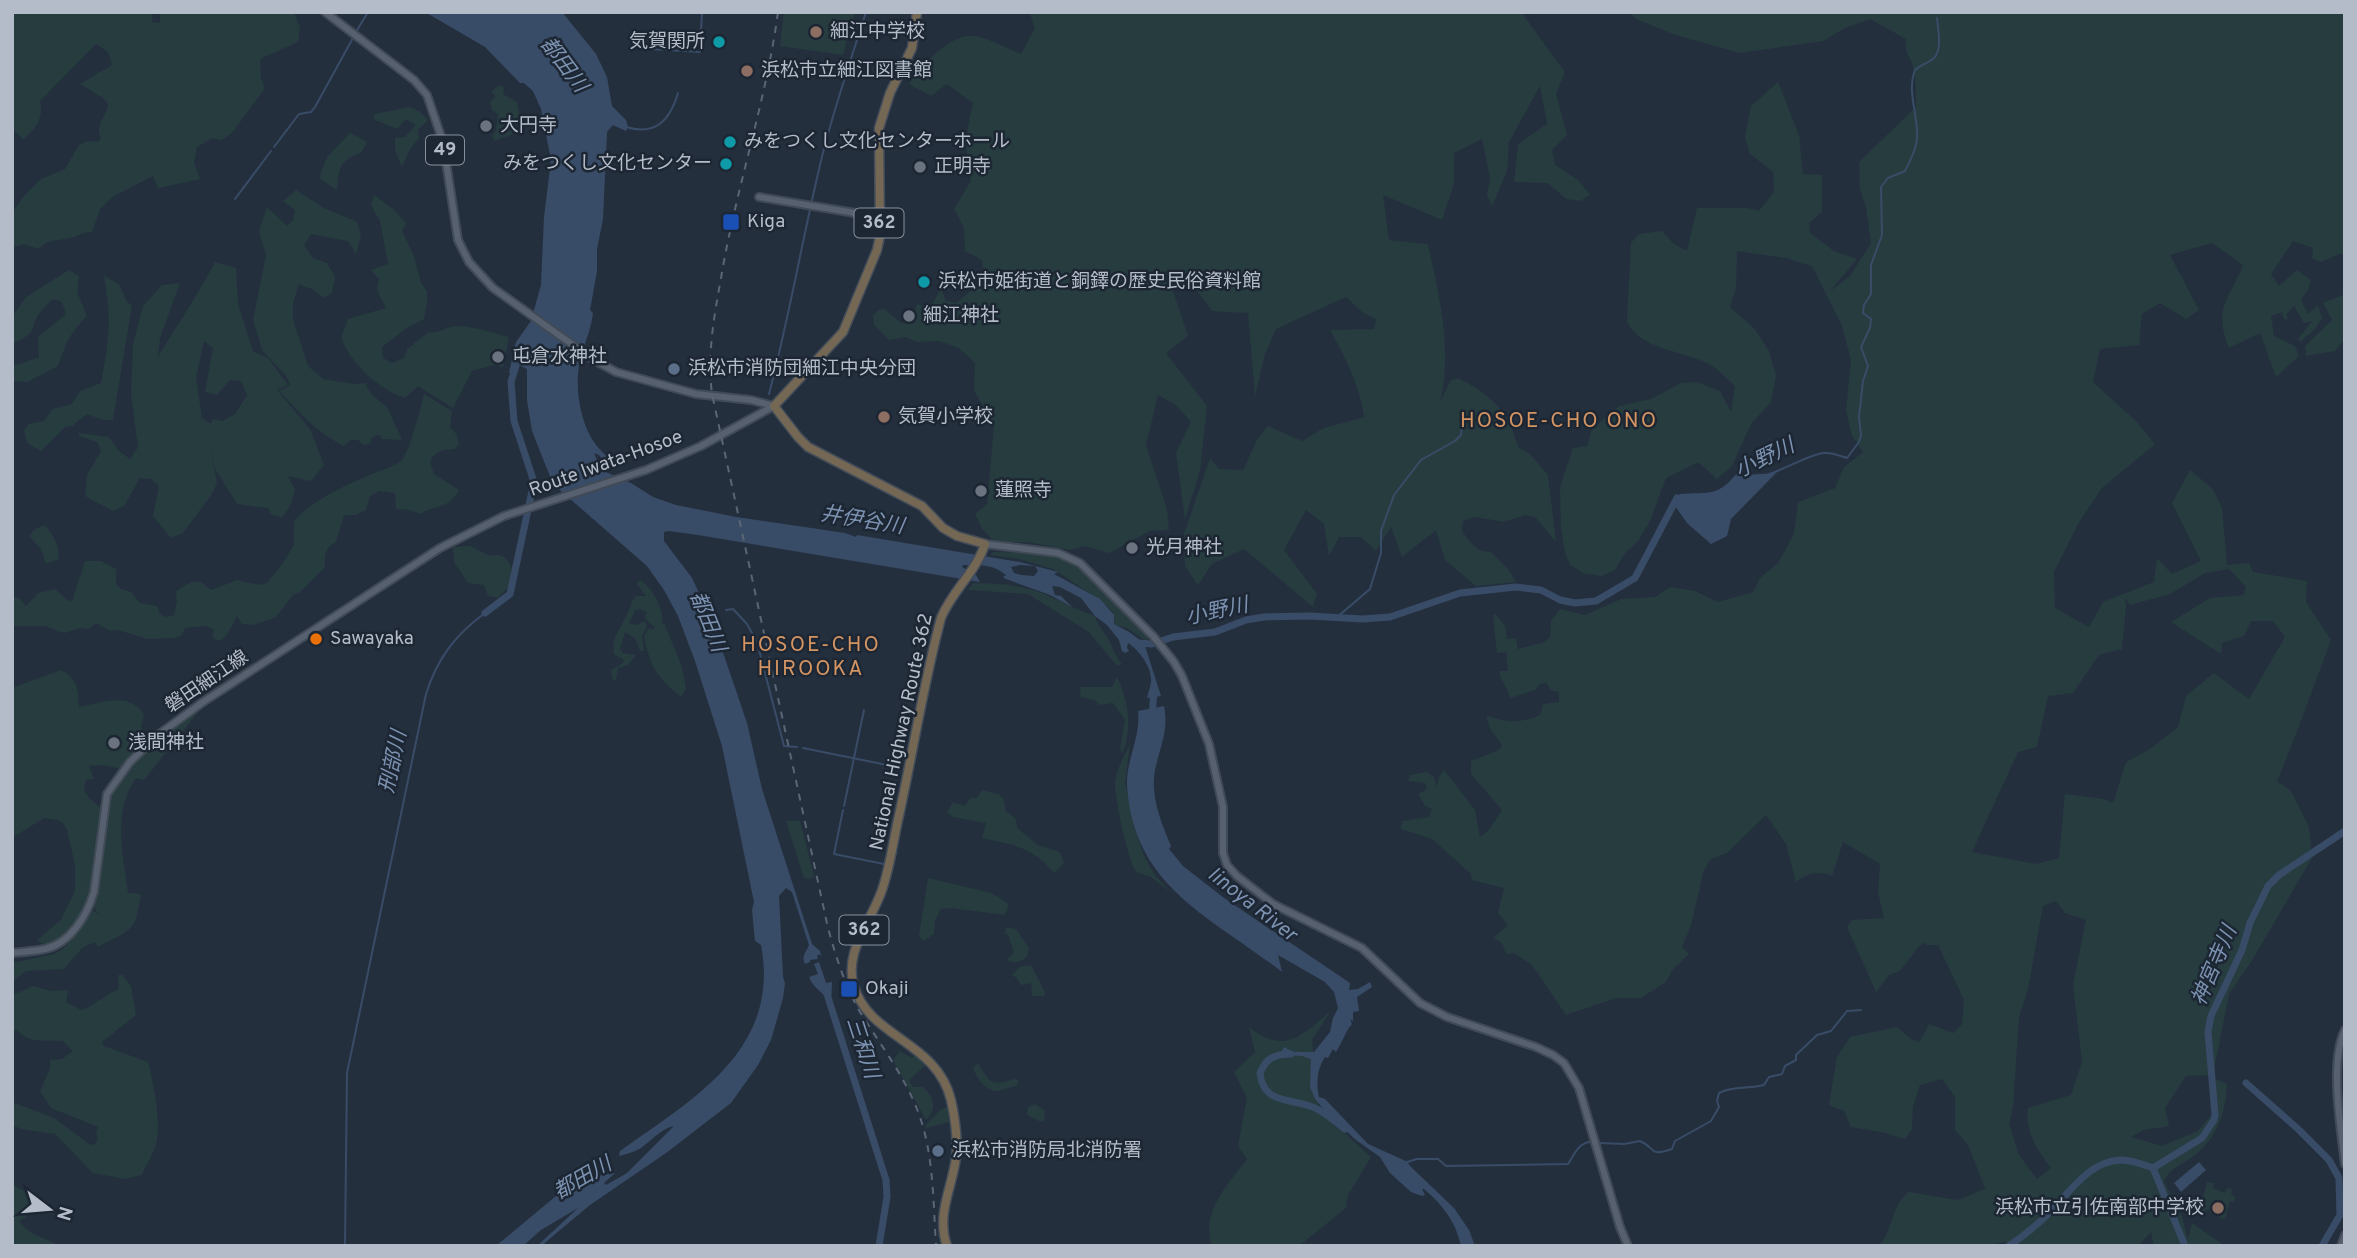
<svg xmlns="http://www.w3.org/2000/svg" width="2357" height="1258" font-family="Overpass,'Noto Sans JP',sans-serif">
  <rect width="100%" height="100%" fill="#242f3e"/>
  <g fill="#263c3f" fill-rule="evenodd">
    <path d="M12,12H152V22L160,23V12H294L300,28L298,42L260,59L261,78L265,88L232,133L221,140L212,138L197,147L194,163L200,179L158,188L153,176L112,197L100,209L92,232C82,231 79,237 70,238C56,241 51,238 38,249L24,244L12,248V213L23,197L41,179L65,169L79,145L88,141L98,142L101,138C94,124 107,117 108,104L103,98L80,84L112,65L108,52L96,44L40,101C44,117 36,130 23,139L12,129Z"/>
    <polygon points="784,12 855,12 843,55 780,46"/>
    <path d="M1027,12H1521L1565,72L1556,94L1567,135L1552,150L1555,165L1578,180L1590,195L1580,201L1566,199L1548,183L1514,182L1518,144L1547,124L1540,86L1509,142L1507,171L1492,206L1487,195L1490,178L1482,139L1454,153V184L1442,220L1383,195L1389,240L1428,244C1439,296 1453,350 1440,403L1450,381L1458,378C1478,388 1498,401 1509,422C1513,430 1515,440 1519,448L1530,454L1548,475L1556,542L1536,518L1525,515L1504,522L1475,517L1463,521L1462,531C1471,543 1476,552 1491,552L1508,569L1516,582L1476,586L1445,560L1436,530L1402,557L1391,527L1376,551L1361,537H1339L1329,556L1324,524L1306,510L1284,550L1317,594L1313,607L1244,549L1212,564L1198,585L1185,566L1184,534L1210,458L1219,469L1243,470L1257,440L1268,426L1302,441L1324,428L1364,417C1359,384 1346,359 1330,330L1374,329L1376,319L1362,312L1346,297L1276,329L1265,354L1255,396L1248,313L1212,311L1183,272L1171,285L1188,336L1166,353L1207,406L1200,471L1185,519L1176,453L1191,422L1176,405L1158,395L1146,445L1167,509L1169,530L1150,531L1109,553L1085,546L1070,550L1028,542H995L982,529L975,514L987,504L994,425L974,391L975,363L959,348L939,341L917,342L905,337L889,340L874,325L873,316L878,310L884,309L900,322L913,324L917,304L930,309L941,288L946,301L956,303L969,292L985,286L982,260L965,251L964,228L954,209L971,181C964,149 966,134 973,103L947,84L931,96L909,84C922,65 953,29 980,37C994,41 1008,49 1021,54L1035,28L1030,14Z"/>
    <path d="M1629,12H2345V254H2339L2321,262L2312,258L2313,248L2293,241L2271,274L2279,286L2297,270L2311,280L2308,290L2301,300L2308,314L2318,305L2322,318L2316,328L2300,342L2298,339L2312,321L2304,323L2294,306L2286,314L2288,319H2284L2282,312L2271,316L2274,336L2295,346L2299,356L2276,377L2260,333L2229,348C2213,308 2229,300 2243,265L2212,243L2170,255L2199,310L2186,319L2160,303L2142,314L2139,345L2100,349L2093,382L2137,422L2155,444L2102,488L2078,524L2054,572L2055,608L2089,627L2103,602L2154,582L2157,558L2172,574L2201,561L2172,503L2190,470L2213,489L2222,508L2227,565L2249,563L2253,572L2307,581L2306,602L2331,640C2313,687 2297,735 2277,781L2291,791L2309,827L2312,858L2251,962L2229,994L2213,1075L2186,1076L2165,1108L2169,1126L2143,1130L2131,1137L2162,1146L2198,1131L2216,1109L2212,1077L2227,1084C2226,1115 2215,1143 2188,1160C2177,1167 2170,1169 2164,1181L2182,1217L2188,1239L2192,1223L2225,1246H2154L2151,1232L2138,1246H2028L2003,1242L1990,1246H1879C1893,1231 1891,1204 1909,1192L1958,1200L1987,1188H1985L1968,1145L1955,1130V1097L1942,1079L1920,1085L1913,1107L1912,1129L1905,1139L1881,1132L1851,1127L1844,1111L1829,1105L1837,1057L1850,1037L1897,1027L1911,1039L1920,1042L1929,1024L1953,1033L1962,1024L1964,1000L1938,945H1926V943L1921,944L1900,971L1889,975L1876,992L1847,927L1852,920L1884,918L1878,892L1880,864L1843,842L1832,876C1819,870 1807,873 1796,882L1786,844L1766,815L1727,853L1711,859L1704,870L1691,925L1682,947L1689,954L1673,969L1666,982L1641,998H1616L1566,1015L1532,965L1514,953L1506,954L1502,943L1493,938L1508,925L1498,913L1504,888L1472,880L1471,874L1432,839L1401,829L1402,821L1429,817L1432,809L1425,806L1418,794L1427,789L1425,783L1408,781L1410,775L1427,772L1434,777L1437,787L1439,776L1444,770L1475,810L1480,837L1488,831L1502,810L1471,774V761L1499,750L1502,745L1491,730L1486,718L1489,716C1504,723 1524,723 1540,715L1543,704L1559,702V692L1550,690L1547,683L1540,684L1535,690L1510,698C1508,687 1501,682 1499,671H1508L1506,652L1497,653L1493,615L1496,614L1505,626L1507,639L1516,638L1518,649L1544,642L1550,637L1551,621L1560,609L1585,615L1621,599L1655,597L1670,587L1695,591L1718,602L1753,592L1760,578L1778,563L1794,534L1798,502L1835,488L1844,467L1863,452L1852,436L1846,410L1851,360L1842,326L1812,266L1786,258L1737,251L1736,288L1730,307L1754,328L1769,351L1776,375L1771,402L1751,424L1732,466L1717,479L1698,462L1666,478L1650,521L1638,541L1625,553L1615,570L1602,576L1583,573L1570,565L1565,553L1561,529L1560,487L1573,448L1587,446L1592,429L1619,406L1651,399L1681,383L1697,382L1720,391L1731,412L1735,386C1727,379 1718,369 1709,364C1683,351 1640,349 1627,322L1631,243L1639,234L1662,231L1673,243L1687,251L1697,208H1748L1759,211L1774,192L1773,172L1750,154L1745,137L1751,106L1778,82L1799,135L1803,174L1822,175V212L1809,223L1810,233L1834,251L1857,259L1830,291L1850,276L1871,243L1866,207L1860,189L1859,162L1916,107C1916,93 1916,80 1913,66C1910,56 1903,50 1906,39L1870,19L1845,28L1823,41L1739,53L1673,34L1636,19ZM2229,569L2246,587L2244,595L2210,598L2171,622L2221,654L2222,643L2244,636L2251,621H2273L2285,637L2249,699L2214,673L2186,696L2178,727L2150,749L2126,762L2113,803L2104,799L2065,794L2059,858L2036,864L1972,852L2018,752L2037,747L2048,696L2073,693L2099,655L2122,649L2126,606L2125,598L2130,605L2170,594L2205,573ZM2056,901L2065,913L2086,920L2073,985L2082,1062L2071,1095L2028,1108C2025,1132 2037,1150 2051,1168L2037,1179L2019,1155L2009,1124L2013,1107L2019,1018L2028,989L2043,906Z"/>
    <polygon points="499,85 504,87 503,94 517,102 520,119 511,135 494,141 492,136 496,130 498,114 492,110 490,102 496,96 491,92"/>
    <polygon points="409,107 419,111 428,120 418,130 419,138 410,149 402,167 395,150 395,138 405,137 416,125 406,119 397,129 373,119 375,114"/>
    <path d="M350,133L367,142L361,153C339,160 339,168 337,190L319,178L327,157Z"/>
    <path d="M296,190L324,208L357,222L361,235L356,254L348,241L311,234L304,245L313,258L327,263L335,277L332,293L324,298L314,290L299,284L293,303V319L308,366L323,379L355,384L365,383L371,394L387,407L402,440L382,439L379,435L373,437L369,444L364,445L358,440H351L344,446C315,431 302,415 279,391L291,385L286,376L262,350L253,320L266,255L259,231L267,207L287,226L293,220L295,210L283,201Z"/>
    <path d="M374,195L393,209L406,223L402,231L414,256L421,283L427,291V302L424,319L408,327L382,347L383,358L392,363L404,358L407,349L429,332C440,334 446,326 457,326C474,326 492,333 509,337L503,367L494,365L472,371L453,408L418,386L405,398C378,389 351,364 341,337L348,319L386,308L377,290L379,279L371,270L388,264L380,221L371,205Z"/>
    <path d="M215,262L236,268L238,304L253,351L268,358L288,385L277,390L310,429L324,465L311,481L288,476L295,490L290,506L282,518L271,514L268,508L237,504L215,469L210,447L217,483L212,494L183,533L171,538L153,516L159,486L151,479L140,478L124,506L113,511L85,496L87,475L101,451L97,442L79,436V433L109,437L119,451L130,459L138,447L131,394L133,344L143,306L162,285L180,283L160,338L158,357C177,325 198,295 215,262ZM204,341L213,348L205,392L217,395L230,380L241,381L247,395L235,414L222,421L213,419L211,424L202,418L196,378Z"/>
    <path d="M69,270L79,276L77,292L87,316C71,331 65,345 58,366L27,382L13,381L12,383V365C22,365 29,359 39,358L38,337L66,314L62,302L53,299C49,303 44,307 41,311C28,328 40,333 12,343V317L26,297Z"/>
    <path d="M104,276L119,284L127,302L132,305L113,420H103L87,414L72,426L65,427L41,451L27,443L24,430L29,424L44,421L53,409L72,404L80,391L101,383C109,340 112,320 104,276Z"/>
    <polygon points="2345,292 2345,338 2335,351 2306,356 2305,346 2332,320 2323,303 2343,295"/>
    <path d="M424,394L452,411L450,427L457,435L459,444L455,449C444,450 435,450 430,462L434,474L459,490C448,511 434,504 420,514L409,510L396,509L395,493L379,491L370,496L366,510L356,515H344L336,542C325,547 324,555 325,567L300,592L293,595L276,617L253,625L242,624L237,616L227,635L221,640H216L212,636L214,630L206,626L185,628L181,636L174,638L147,639L118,630L110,631L96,623L89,629L80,628L64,633L45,626H12V596L20,599L26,606L38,593L55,589L67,600L72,601L85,561H101L116,569V584L121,589L131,592L140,603L157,606L160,614L165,617L174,615L177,602L176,591L191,582H201L211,590L237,580L260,585L267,583L283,563L294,545V521C314,499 344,486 372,474C381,470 394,467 401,461C410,452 420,409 424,394Z"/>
    <path d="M45,525C54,537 59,544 59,559L46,564L41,549L29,536L35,529Z"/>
    <path d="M470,546L490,556C508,551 512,567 514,581L498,598L488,596L484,585L468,583L454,562L453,547Z"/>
    <polygon points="993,552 1040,553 1063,559 1082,568 1150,637 1146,641 1127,628 1115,625 1113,612 1097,598 1053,569 1019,559 990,555"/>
    <path d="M639,580C652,586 665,610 662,625L664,623L682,667L686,688L681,697C657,678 650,666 644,636L649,628L654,630L655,628L645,618L647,612L640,609L635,610L629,624L636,625L645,621L647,627L642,636L644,651H640L635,638L625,632L620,649L623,653L636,655L628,665L618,668L616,680L613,681L611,670L622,664L624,660L614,654C611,640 617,634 623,622C628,614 630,605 635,596H646L637,584Z"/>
    <path d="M973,583C996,583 1023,585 1044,594C1061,601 1077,610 1095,616C1097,625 1103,630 1107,637C1113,647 1114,655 1122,664L1117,666L1089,632L1028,594L968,590Z"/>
    <path d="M61,670C78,679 78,690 79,707C102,703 128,691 144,714L141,726L144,741L121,769L103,765L89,766L94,779L86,780L84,790L89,798L101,808V819C96,856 97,903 70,930C63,936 54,941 46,946L37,940L61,920L75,891V865L67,830L64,824L58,820L44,818L12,838V688Z"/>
    <path d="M1117,677C1129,703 1132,726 1123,753L1120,749L1125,720L1113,703L1100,705L1094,700L1080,697L1081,687H1112Z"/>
    <path d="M202,707L144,780L136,778C112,812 123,855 128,893L141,894C135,934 132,928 98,947L95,942L82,948L64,969L26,971L12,982V963L54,954L63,949L81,929L93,910L99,915L93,906L99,874L106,813L113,786L155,738Z"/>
    <path d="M1130,744L1125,782L1134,827L1145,858L1156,877L1172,893L1151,877L1136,872C1127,856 1116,804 1115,785C1115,772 1124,756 1130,744Z"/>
    <path d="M982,790L998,794L1003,798L1006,811L1016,819L1017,828L1038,845L1060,852L1064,863L1054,873C1033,847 1014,845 982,838L986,823L953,817L947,812L953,802L965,806L971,797L976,799Z"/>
    <polygon points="786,821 800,821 814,875 811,879 804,878"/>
    <polygon points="928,878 991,893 1009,904 1005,915 951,908 941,909 935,920 934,934 923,941 919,936"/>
    <path d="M1006,927L1016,929L1029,948L1027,957C1020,962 1015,964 1007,960L1014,952L1008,935L1005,934Z"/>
    <polygon points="1031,965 1045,992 1044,996 1032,996 1031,983 1021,985 1016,977 1012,976 1019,967"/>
    <path d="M118,975H122L131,986L136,1015L102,1042L104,1046L148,1062C154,1085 160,1115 157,1139C156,1151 146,1164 142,1175L125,1179L93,1173L55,1134L21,1129L12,1125V1102L54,1118L89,1144L94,1145L98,1139L96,1133L98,1127L51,1108L40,1091L50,1068V1060L62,1059L73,1051L63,1041C47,1040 28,1044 17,1030L12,1032V996L33,986L51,991L68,990L66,1002L81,1010C96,1005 104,995 119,989Z"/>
    <path d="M1330,1012L1312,1040L1319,1110L1371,1157L1348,1195L1346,1208L1299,1246H1212C1200,1213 1228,1184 1247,1159L1238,1146L1247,1098L1234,1072L1255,1052L1249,1027C1284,1055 1301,1036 1330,1012Z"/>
    <path d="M900,1051L912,1058L916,1052L928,1063L909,1080L913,1087H923C934,1098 938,1108 926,1120L893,1060Z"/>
    <path d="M978,1063C991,1084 990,1086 1015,1079L1019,1081L1016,1086C1010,1087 1003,1090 998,1091C986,1092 976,1077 973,1068Z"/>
    <polygon points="1035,1104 1045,1111 1044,1121 1041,1122 1027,1115 1028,1107"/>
    <polygon points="947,1107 949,1122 927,1128 925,1126 939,1111"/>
    <polygon points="2207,1182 2214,1183 2213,1188 2225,1193 2227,1188 2232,1189 2231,1195 2235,1196 2234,1202 2230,1201 2225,1219 2220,1218 2221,1212 2219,1211 2217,1215 2210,1213 2210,1210 2206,1209 2205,1214 2199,1213"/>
    <path d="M12,1184L24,1191L30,1207L25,1218L19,1221C33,1238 41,1235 59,1246H12Z"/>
  </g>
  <g fill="#394c67" fill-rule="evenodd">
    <path d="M425,12H562L596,54L607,77L612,106L626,120L628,127L626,131L613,125L607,132L603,219L597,249V271L590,310L593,313C591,330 584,344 580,361C574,386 580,424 596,445C602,453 612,460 620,467L612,463V467H608L599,455L594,453L601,470L631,483L653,497L676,505L736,517L845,533L856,537L857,535L1020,562L1058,572L1054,574L1100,599L1114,615V624L1129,632L1144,643L1161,696L1147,698C1148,693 1151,686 1151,681C1152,667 1139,650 1128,643L1127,648L1129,651L1125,653L1122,651L1119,640L1107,625L1095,616L1081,598L1060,587L1052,586L1055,595L1061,596L1072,607L1050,595L1006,579L1003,577L1006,575C993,564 980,565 963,565L962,567L976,575L980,582L698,535L669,531L664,532V541L692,578L713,623L747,723L762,789L812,944L820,951L822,957L820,954L817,956L818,959L810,960V962L805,964C801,957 806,952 809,945L792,892L786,888L779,896L783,977L785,983L783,998L771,1040L758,1065L731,1103L666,1153L590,1205L541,1246H537L578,1208L541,1230L523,1246H496L562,1191L582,1185L595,1176L615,1173L604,1183L606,1185L627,1173L674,1126C662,1128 652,1140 641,1148C634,1152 627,1154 619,1156L620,1151C693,1099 781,1050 761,945L755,941L752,910L754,902L722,746L695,661L678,616L664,590L647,566L553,484L532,431L527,400V369L519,365L515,374L509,373L516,342L531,321L541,285L544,217L551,160L541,109L533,91L524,83H520L485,47ZM1020,565L1035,566L1038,571L1034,576L1021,575L1014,573L1011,567Z"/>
    <path d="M1738,472L1747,475L1776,473L1731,519L1727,536L1711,544L1687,523L1673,503L1680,494C1710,492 1718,497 1738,472Z"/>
    <path d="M1164,706C1169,731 1160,746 1155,770C1150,795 1161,823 1171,846L1169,849L1183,866L1224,898L1350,983L1349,990L1358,989L1370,982L1372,987L1357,997L1359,1011L1353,1012V1021L1350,1019L1352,1024C1345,1032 1343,1041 1336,1052L1333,1049L1328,1058L1325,1057C1317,1069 1316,1082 1319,1097L1325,1099L1368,1144L1408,1162L1409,1165L1454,1208L1469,1230L1475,1246H1461C1456,1222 1442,1204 1424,1189H1422L1425,1195L1422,1196L1411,1192L1390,1173L1380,1157L1356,1140L1326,1112L1315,1099L1310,1087L1311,1059L1302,1056L1285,1055L1282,1051L1284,1047L1293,1052H1314L1330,1032L1333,1018L1338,1008L1334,992L1325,982L1278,955L1282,972C1212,917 1133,888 1127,785C1126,760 1141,737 1138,711Z"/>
    <path d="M819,962L826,983L832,982L831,1005C826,993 813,989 809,977L818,974L814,964Z"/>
    <polygon points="2199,1162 2206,1170 2181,1192 2174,1183"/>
  </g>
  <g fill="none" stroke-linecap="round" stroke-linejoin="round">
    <g stroke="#394c67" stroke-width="2">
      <polyline points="356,32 368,12"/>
      <polyline points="651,49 700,52 702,12"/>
      <path d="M626,127C656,136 670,120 678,93"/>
      <polyline points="274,147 299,114 311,112 315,107 353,38"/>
      <polyline points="235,199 271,151"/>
      <path d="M769,394C789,318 802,241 820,165C832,113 850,63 866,12"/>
      <path d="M1769,474C1783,470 1813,453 1824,453C1832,452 1840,456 1847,458L1859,442L1861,435L1859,417L1863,381L1868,366L1861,347L1870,328L1871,319L1863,313L1864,305L1871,294V265L1882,235L1881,187L1888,178L1905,171C1911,159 1918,146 1917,133C1917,111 1907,91 1915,70C1920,65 1924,65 1930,61C1944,54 1938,31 1937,18"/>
      <polyline points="726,610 733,609 747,624 757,642 784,746 797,747"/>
      <polyline points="1336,618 1370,589 1381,553 1381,531 1394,495 1421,460 1455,441 1461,435 1463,418"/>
      <polyline points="803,748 892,766"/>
      <polyline points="844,806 864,710"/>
      <polyline points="843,810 834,854 884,864"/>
      <path d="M1600,1143L1624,1144L1640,1141C1658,1149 1647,1157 1672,1149L1675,1141L1711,1121L1719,1107L1717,1101L1719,1093C1732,1086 1749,1089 1764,1085L1769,1077L1782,1074L1785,1066L1796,1060V1055L1817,1035L1831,1031L1847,1011L1861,1010"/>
      <path d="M1407,1162L1417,1159H1438L1446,1166L1568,1164C1574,1155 1579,1142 1591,1142"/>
      <path d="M345,1246L347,1073L426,694C437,659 455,635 485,613"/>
    </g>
    <g stroke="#394c67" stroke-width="7">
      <polyline points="485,613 510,594 534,482 514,421 511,382 516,366"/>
      <polyline points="1137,643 1152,644 1173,637 1215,632 1246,620 1264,617 1309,616 1363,619 1390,617 1460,593 1516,587 1541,590 1560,600 1575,603 1596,601 1635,578 1677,498"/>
      <polyline points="1152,717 1154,690"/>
      <polyline points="826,991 886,1180 887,1197 879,1246"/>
      <path d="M1291,1054C1275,1054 1266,1058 1260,1073C1263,1107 1296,1097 1317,1109C1327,1114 1336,1122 1345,1129"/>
      <polyline points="2246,1083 2298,1129 2329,1160 2339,1178 2340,1215 2322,1246"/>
      <polyline points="2153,1168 2185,1246"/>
      <path d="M2009,1246C2022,1237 2036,1226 2048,1214C2069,1194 2088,1161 2121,1160C2132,1160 2142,1164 2153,1168L2202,1138L2214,1120L2215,1115L2208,1032L2211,1016L2242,950L2250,923L2268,886L2279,875L2345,831"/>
    </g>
    <g stroke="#414a57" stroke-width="10">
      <g id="major">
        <polyline points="325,12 414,80 427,95 443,142 458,240 469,262 493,288 594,360 616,372 696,394 751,400 774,406"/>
        <polyline points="759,197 879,217"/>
        <polyline points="985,544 1058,553 1080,563 1153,636 1174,662 1182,676 1209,744 1223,807 1223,853 1227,865 1237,876 1273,904 1362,948 1420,1003 1447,1017 1536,1047 1553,1055 1564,1063 1579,1088 1620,1227 1628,1246"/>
        <path d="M12,953C23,952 35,951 45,949C71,943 87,915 94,892L107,794L130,762L158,735L203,702L440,548L504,516L646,470L701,446L774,406"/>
        <path d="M2345,1030C2329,1062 2341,1129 2345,1164"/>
        <polyline points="2341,1246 2345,1235"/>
      </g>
    </g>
    <g stroke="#434c59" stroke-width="11">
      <path id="highway" d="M917,12L912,48L890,93L879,128L880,236L877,250L843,332L774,406L798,437L808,447L922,506L943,528L957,536L985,544C976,572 952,591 941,618C923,685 913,753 898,820C893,843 890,866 883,887C873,920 843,951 854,986C869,1038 937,1041 951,1100C955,1118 958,1139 956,1158C952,1188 936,1215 947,1246"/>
    </g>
    <use href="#major" stroke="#56606e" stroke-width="6"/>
    <use href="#highway" stroke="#746855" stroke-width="8"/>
    <path stroke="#5a6575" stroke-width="2" stroke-dasharray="7 7" stroke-linecap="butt" d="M778,12C766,102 736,188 721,278C714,317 707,354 712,394L828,928C836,957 845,986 860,1012C880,1044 903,1074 917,1109C934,1152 933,1200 936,1246"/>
  </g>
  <g fill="#8d6e63" stroke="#1d2633" stroke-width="2.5">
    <circle cx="816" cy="32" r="7"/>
    <circle cx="747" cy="71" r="7"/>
    <circle cx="884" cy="417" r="7"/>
    <circle cx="2218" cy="1208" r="7"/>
  </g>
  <g fill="#0f9aa8" stroke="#1d2633" stroke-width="2.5">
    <circle cx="719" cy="42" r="7"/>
    <circle cx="730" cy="142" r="7"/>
    <circle cx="726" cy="164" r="7"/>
    <circle cx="924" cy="282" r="7"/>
  </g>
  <g fill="#6b7280" stroke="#1d2633" stroke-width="2.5">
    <circle cx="486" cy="126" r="7"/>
    <circle cx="920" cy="167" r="7"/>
    <circle cx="909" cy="316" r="7"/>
    <circle cx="498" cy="357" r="7"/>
    <circle cx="981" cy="491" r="7"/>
    <circle cx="1132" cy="548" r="7"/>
    <circle cx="114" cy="743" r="7"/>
  </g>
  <g fill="#1a4fb4" stroke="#1d2633" stroke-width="2.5">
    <rect x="722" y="213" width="18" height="18" rx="3.5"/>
    <rect x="840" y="980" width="18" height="18" rx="3.5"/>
  </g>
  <g fill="#5c6f8a" stroke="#1d2633" stroke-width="2.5">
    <circle cx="674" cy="369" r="7"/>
    <circle cx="938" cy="1151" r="7"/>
  </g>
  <circle fill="#e8710a" stroke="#1d2633" stroke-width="2.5" cx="316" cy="639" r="7"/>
  <g text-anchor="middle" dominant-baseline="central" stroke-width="5" stroke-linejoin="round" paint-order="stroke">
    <g fill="#1d2633" stroke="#878f9c" stroke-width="2">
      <rect x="426" y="135.5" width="38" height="29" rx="5"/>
      <rect x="854.5" y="208.5" width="49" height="29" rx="5"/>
      <rect x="839.5" y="915.5" width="49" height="29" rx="5"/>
    </g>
    <g font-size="18" font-weight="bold" fill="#b4bcc9">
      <text x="445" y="150">49</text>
      <text x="879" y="223">362</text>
      <text x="864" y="930">362</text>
    </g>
    <g font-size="19" fill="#b4bcc9" stroke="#1d2633" text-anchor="start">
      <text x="830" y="32">細江中学校</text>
      <text x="705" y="42" text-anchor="end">気賀関所</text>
      <text x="761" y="71">浜松市立細江図書館</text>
      <text x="500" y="126">大円寺</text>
      <text x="744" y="142">みをつくし文化センターホール</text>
      <text x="712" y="164" text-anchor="end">みをつくし文化センター</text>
      <text x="934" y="167">正明寺</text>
      <text x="747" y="222">Kiga</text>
      <text x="938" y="282">浜松市姫街道と銅鐸の歴史民俗資料館</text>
      <text x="923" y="316">細江神社</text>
      <text x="512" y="357">屯倉水神社</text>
      <text x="688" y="369">浜松市消防団細江中央分団</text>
      <text x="898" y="417">気賀小学校</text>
      <text x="995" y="491">蓮照寺</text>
      <text x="1146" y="548">光月神社</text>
      <text x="330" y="639">Sawayaka</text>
      <text x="128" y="743">浅間神社</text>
      <text x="865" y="989">Okaji</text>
      <text x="952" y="1151">浜松市消防局北消防署</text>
      <text x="2204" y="1208" text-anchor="end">浜松市立引佐南部中学校</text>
    </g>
    <g font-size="19" fill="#b4bcc9" stroke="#1d2633">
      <text transform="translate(606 464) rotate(-20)">Route Iwata-Hosoe</text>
      <text transform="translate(207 682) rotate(-34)">磐田細江線</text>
      <text transform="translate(902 732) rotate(-78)">National Highway Route 362</text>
    </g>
    <g font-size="21" font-style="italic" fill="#7c92b1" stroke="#1d2633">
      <text transform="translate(563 65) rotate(53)">都田川</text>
      <text transform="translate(1765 459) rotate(-26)">小野川</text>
      <text transform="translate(862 521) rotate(9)">井伊谷川</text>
      <text transform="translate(1217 612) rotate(-12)">小野川</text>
      <text transform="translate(707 622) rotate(68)">都田川</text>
      <text transform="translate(394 762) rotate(-78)">刑部川</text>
      <text transform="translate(1252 905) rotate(38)">Iinoya River</text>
      <text transform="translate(2215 966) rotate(-67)">神宮寺川</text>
      <text transform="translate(862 1048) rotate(72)">三和川</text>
      <text transform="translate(583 1179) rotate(-30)">都田川</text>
    </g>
    <g font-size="21" letter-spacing="2" fill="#d59563" stroke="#1d2633">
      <text x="1559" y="421">HOSOE-CHO ONO</text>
      <text x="811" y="645">HOSOE-CHO<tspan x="811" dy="24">HIROOKA</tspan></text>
    </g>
  </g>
  <rect width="2357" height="1258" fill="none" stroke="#b4bcc9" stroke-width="28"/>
  <g transform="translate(49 1209) rotate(106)" stroke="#1d2633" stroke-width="5" paint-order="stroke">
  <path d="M0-5L12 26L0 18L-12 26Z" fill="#b4bcc9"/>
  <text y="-10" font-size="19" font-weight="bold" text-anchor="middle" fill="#b4bcc9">N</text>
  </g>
</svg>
